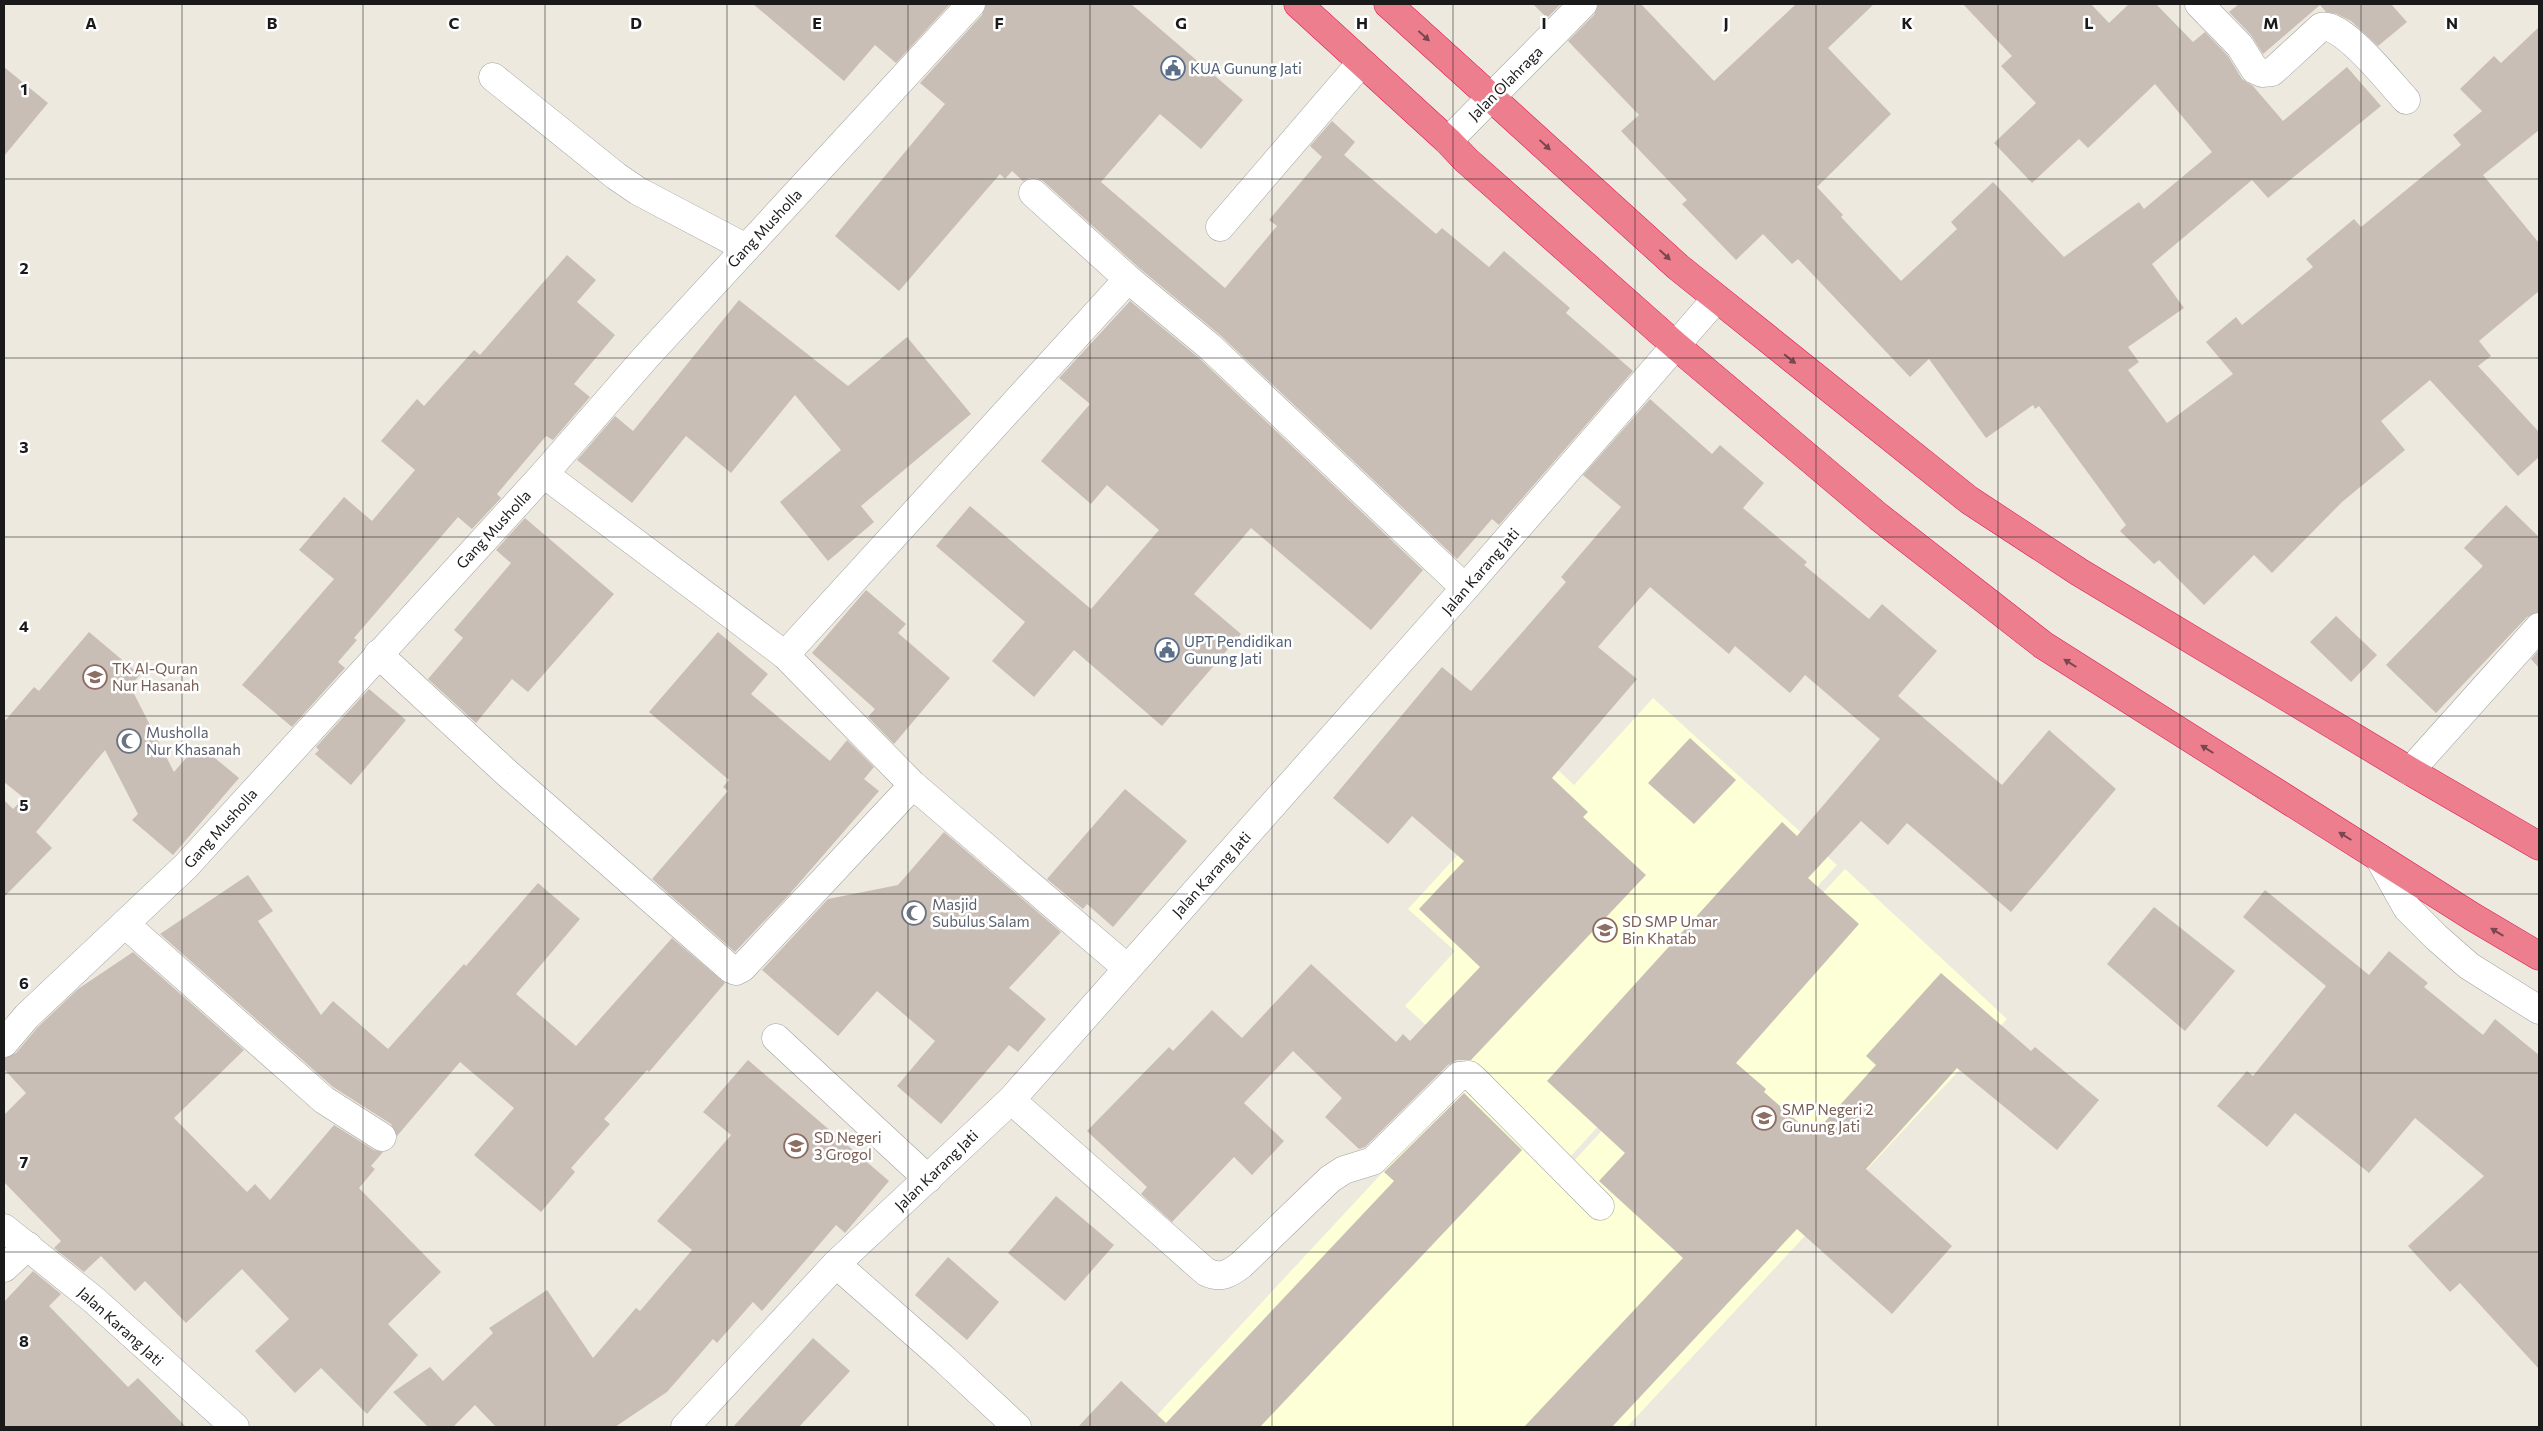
<svg xmlns="http://www.w3.org/2000/svg" width="2543" height="1431" font-family="Commissioner,sans-serif">
  <rect width="100%" height="100%" fill="#ede9df"/>
  <g fill="#fdffd6">
    <polygon points="1653,698 1837,865 1571,1156 1405,1006 1455,951 1408,909 1546,759 1574,785"/>
    <polygon points="1845,869 2007,1019 1627,1427 1146,1427 1475,1073 1572,1163"/>
  </g>
  <g fill="#c9beb5">
    <polygon points="753,4 950,4 896,63 875,45 844,81"/>
    <polygon points="986,4 1131,4 1243,100 1201,149 1160,114 1101,182 1225,288 1277,226 1269,220 1322,157 1310,146 1332,121 1355,142 1344,155 1436,234 1442,228 1489,267 1504,251 1570,308 1566,313 1633,371 1499,525 1492,519 1457,559 1220,335 1138,267 1043,181 1037,178 1029,178 1023,181 1012,171 1005,179 1000,174 899,291 835,236 945,104 920,83 982,15"/>
    <polygon points="1533,4 1561,4 1547,18"/>
    <polygon points="1598,4 1641,4 1714,81 1796,4 1874,4 1828,48 1891,114 1817,187 1843,215 1841,217 1901,281 1957,229 1951,222 1993,182 2064,257 2139,202 2144,209 2212,152 2155,84 2088,148 2079,139 2032,183 1994,143 2036,103 2001,66 2012,56 1963,4 2091,4 2109,23 2129,4 2156,4 2193,42 2205,32 2228,56 2242,79 2253,86 2283,121 2347,67 2381,106 2268,198 2252,180 2152,264 2184,308 2128,347 2139,362 2128,370 2167,423 2233,374 2206,342 2236,317 2242,325 2313,267 2306,259 2354,219 2361,227 2461,145 2453,135 2482,111 2460,89 2494,56 2501,63 2539,27 2539,130 2483,175 2539,243 2539,291 2479,341 2491,356 2478,366 2539,432 2539,457 2518,476 2430,380 2381,421 2405,450 2342,502 2272,573 2254,555 2204,605 2159,560 2154,564 2120,531 2126,525 2039,406 2035,409 2033,405 1986,438 1929,359 1910,377 1798,259 1792,264 1763,234 1736,260 1682,204 1687,200 1621,131 1639,115 1568,41 1594,15"/>
    <polygon points="2239,4 2391,4 2407,22 2378,46 2351,21 2337,14 2326,12 2320,5 2263,54 2251,35 2229,12"/>
    <polygon points="4,67 48,103 4,156"/>
    <polygon points="567,255 596,280 577,302 615,335 574,384 590,397 553,440 546,436 497,494 501,498 472,529 458,517 354,638 357,640 338,662 345,668 292,727 242,685 334,579 299,550 344,497 372,521 415,470 381,441 417,399 424,406 474,350 480,355"/>
    <polygon points="739,300 848,386 907,337 971,414 861,506 874,522 828,561 780,502 841,450 795,395 731,473 686,436 632,503 577,460 615,416 633,431"/>
    <polygon points="1130,301 1199,358 1423,570 1371,630 1251,528 1194,594 1241,634 1162,726 1074,650 1034,697 992,661 1025,622 936,546 970,506 1091,609 1159,530 1107,485 1091,504 1041,461 1090,404 1059,378"/>
    <polygon points="1650,399 1712,454 1720,445 1764,483 1743,508 1807,562 1804,565 1869,619 1882,604 1937,651 1898,696 2002,785 2049,730 2116,789 2011,912 1907,823 1888,845 1861,821 1808,878 1859,924 1736,1063 1766,1089 1764,1092 1813,1135 1876,1065 1866,1056 1941,973 2031,1051 2035,1047 2099,1100 2057,1150 1957,1068 1866,1169 1952,1246 1892,1314 1797,1229 1612,1427 1524,1427 1683,1258 1599,1181 1625,1153 1547,1081 1782,822 1797,836 1880,739 1805,675 1790,693 1735,646 1729,654 1650,587 1598,647 1637,679 1552,778 1588,812 1583,817 1646,875 1471,1060 1457,1060 1448,1065 1365,1147 1359,1149 1325,1117 1342,1098 1293,1051 1244,1103 1284,1141 1252,1175 1234,1157 1172,1222 1141,1194 1147,1187 1087,1131 1169,1047 1173,1051 1212,1010 1242,1038 1311,964 1396,1042 1403,1034 1410,1041 1480,967 1419,909 1464,861 1412,816 1388,844 1333,798 1442,667 1471,691 1566,582 1561,577 1621,507 1583,475"/>
    <polygon points="2506,505 2539,537 2539,612 2527,617 2436,713 2386,665 2483,566 2464,548"/>
    <polygon points="525,518 614,594 528,692 512,679 476,723 428,679 463,638 454,630 511,563 496,550"/>
    <polygon points="866,590 906,624 898,633 950,678 894,744 868,717 875,709 812,653"/>
    <polygon points="2336,616 2377,655 2351,682 2310,642"/>
    <polygon points="89,632 140,675 130,686 174,772 198,744 239,778 173,855 132,820 138,814 105,750 36,832 52,848 4,897 4,800 13,809 24,798 4,782 4,722 34,687 39,691"/>
    <polygon points="718,632 768,674 751,694 830,761 847,740 874,767 864,779 879,791 787,897 735,952 652,879 728,791 723,787 729,780 649,712"/>
    <polygon points="2539,650 2539,668 2531,659"/>
    <polygon points="369,689 406,720 351,785 315,754 319,750 316,747"/>
    <polygon points="1690,738 1736,780 1694,824 1648,783"/>
    <polygon points="1125,789 1187,841 1113,927 1087,904 1083,909 1047,879"/>
    <polygon points="944,832 1061,932 1009,988 1046,1019 1018,1052 1009,1045 941,1124 897,1086 935,1041 877,991 838,1036 762,970 828,899 898,885"/>
    <polygon points="248,875 273,911 258,921 321,1015 333,1001 388,1049 464,964 466,966 538,883 580,919 516,994 576,1046 672,938 725,983 649,1072 647,1070 604,1119 610,1124 571,1168 575,1172 541,1212 474,1155 514,1108 460,1062 397,1136 391,1124 333,1087 160,934"/>
    <polygon points="2265,890 2369,975 2389,951 2428,983 2424,987 2483,1035 2495,1019 2539,1055 2539,1369 2460,1283 2450,1292 2408,1246 2484,1176 2415,1118 2369,1173 2295,1113 2267,1147 2217,1106 2247,1071 2253,1076 2326,986 2243,917"/>
    <polygon points="2154,907 2235,971 2185,1031 2107,964"/>
    <polygon points="133,952 244,1050 174,1118 247,1192 255,1184 270,1200 334,1125 374,1150 383,1152 371,1166 375,1169 359,1188 441,1272 388,1324 418,1355 367,1414 321,1368 295,1393 255,1351 289,1319 242,1269 186,1323 145,1281 135,1291 101,1256 84,1272 54,1248 61,1241 4,1182 4,1115 26,1093 4,1069 4,1058 16,1053 38,1027 78,989"/>
    <polygon points="748,1060 889,1181 845,1233 836,1225 762,1311 753,1302 717,1343 713,1339 667,1392 615,1427 496,1427 475,1405 453,1427 428,1427 393,1392 430,1367 443,1381 493,1333 489,1328 547,1290 593,1358 636,1308 640,1311 692,1250 657,1221 731,1135 703,1112"/>
    <polygon points="1464,1093 1522,1150 1260,1427 1078,1427 1121,1381 1166,1423 1394,1181 1384,1172"/>
    <polygon points="1056,1196 1114,1245 1065,1301 1008,1253"/>
    <polygon points="948,1257 999,1302 967,1340 915,1295"/>
    <polygon points="33,1271 61,1294 49,1306 128,1387 138,1378 186,1427 4,1427 4,1302"/>
    <polygon points="813,1338 850,1371 799,1427 733,1427"/>
  </g>
  <g fill="none" stroke-linecap="round" stroke-linejoin="round">
    <g stroke="#a1a1a1" stroke-width="29">
      <g id="street">
        <path d="M2199,4L2240,46L2255,70L2262,73L2272,72L2321,27C2342,21 2391,84 2406,100"/>
        <polyline points="493,77 616,176 638,191 746,248"/>
        <polyline points="1448,141 1583,4"/>
        <polyline points="1033,193 1128,279 1209,346 1465,588"/>
        <polyline points="1220,227 1361,63"/>
        <polyline points="544,474 785,655 913,785 1127,968"/>
        <polyline points="378,654 508,774 731,969 736,971 742,968 913,785"/>
        <polyline points="785,655 1128,279"/>
        <polyline points="2410,771 2539,627"/>
        <polyline points="2379,858 2407,908 2436,937 2469,966 2539,1010"/>
        <polyline points="125,924 324,1100 382,1137"/>
        <polyline points="776,1038 928,1179"/>
        <polyline points="4,1043 27,1016 186,866 544,474 646,357 971,4"/>
        <path d="M1011,1100L1206,1272C1221,1279 1229,1274 1241,1265L1330,1179L1344,1170L1373,1161L1459,1076L1469,1075L1475,1080L1600,1206"/>
        <polyline points="4,1228 94,1300 235,1427"/>
        <polyline points="836,1264 943,1358 1017,1427"/>
        <polyline points="4,1268 28,1246"/>
        <polyline points="685,1427 836,1264 1011,1100 1465,588 1716,299"/>
      </g>
    </g>
    <g stroke="#e11653" stroke-width="29">
      <g id="highway">
        <polyline points="1298,4 1448,141 1466,160 1675,345 1879,517 2043,645 2473,917 2539,956"/>
        <polyline points="1388,4 1678,267 1969,500 2079,572 2410,771 2539,846"/>
      </g>
    </g>
    <use href="#street" stroke="#fff" stroke-width="28"/>
    <use href="#highway" stroke="#ed7e8e" stroke-width="28"/>
  </g>
  <defs><path id="oneway-solid" d="M-6-.8H1V-3.2L6.5 0L1 3.2V.8H-6Z" transform="scale(1.25)"/></defs>
  <g fill="#79474e">
    <use href="#oneway-solid" transform="translate(1424 36) rotate(42)"/>
    <use href="#oneway-solid" transform="translate(1545 145) rotate(43)"/>
    <use href="#oneway-solid" transform="translate(1665 255) rotate(43)"/>
    <use href="#oneway-solid" transform="translate(1790 359) rotate(39)"/>
    <use href="#oneway-solid" transform="translate(2070 663) rotate(-148)"/>
    <use href="#oneway-solid" transform="translate(2207 749) rotate(-148)"/>
    <use href="#oneway-solid" transform="translate(2345 836) rotate(-148)"/>
    <use href="#oneway-solid" transform="translate(2497 932) rotate(-149)"/>
  </g>
  <path fill="none" stroke="#1a1a1a" stroke-width="1" stroke-opacity="0.55" d="M182,4V1427M363,4V1427M545,4V1427M727,4V1427M908,4V1427M1090,4V1427M1272,4V1427M1453,4V1427M1635,4V1427M1816,4V1427M1998,4V1427M2180,4V1427M2361,4V1427M4,179H2539M4,358H2539M4,537H2539M4,716H2539M4,894H2539M4,1073H2539M4,1252H2539"/>
  <defs>
    <g id="civic-ring" transform="scale(1.25)"><circle r="9.5" fill="#fff" stroke="#5c6f8a" stroke-width="1.5"/><path d="M-.6-6.5H3V-4.5H.6V-3L4-1V1h2V6H-6V1h2V-1L-.6-3ZM-1.2 2.5V6h2.4V2.5Z" fill="#5c6f8a"/></g>
    <g id="school-ring" transform="scale(1.25)"><circle r="9.5" fill="#fff" stroke="#8d6e63" stroke-width="1.5"/><path d="M0-5L7-2L0 1L-7-2ZM-4 1L0 2.5L4 1V4Q0 6-4 4Z" fill="#8d6e63"/></g>
    <g id="mosque-ring" transform="scale(1.25)"><circle r="9.5" fill="#fff" stroke="#6b7280" stroke-width="1.5"/><path d="M3.5-4.9A6 6 0 1 0 3.5 4.9A5 5 0 1 1 3.5-4.9Z" fill="#6b7280"/></g>
  </defs>
  <g fill-rule="evenodd">
    <use href="#civic-ring" x="1173" y="68"/>
    <use href="#civic-ring" x="1167" y="650"/>
    <use href="#school-ring" x="95" y="677"/>
    <use href="#mosque-ring" x="129" y="741"/>
    <use href="#mosque-ring" x="914" y="913"/>
    <use href="#school-ring" x="1605" y="930"/>
    <use href="#school-ring" x="1764" y="1118"/>
    <use href="#school-ring" x="796" y="1146"/>
  </g>
  <g text-anchor="middle" dominant-baseline="central" stroke-width="5" stroke-linejoin="round" paint-order="stroke">
    <g font-size="15" fill="#4e5e75" stroke="#fff" text-anchor="start">
      <text x="1190" y="68">KUA Gunung Jati</text>
      <text x="1184" y="641">UPT Pendidikan<tspan x="1184" dy="17">Gunung Jati</tspan></text>
    </g>
    <g font-size="15" fill="#1a1a1a" stroke="#fff">
      <text transform="translate(1505 83) rotate(-45)">Jalan Olahraga</text>
      <text transform="translate(764 228) rotate(-47)">Gang Musholla</text>
      <text transform="translate(493 529) rotate(-47)">Gang Musholla</text>
      <text transform="translate(1480 571) rotate(-49)">Jalan Karang Jati</text>
      <text transform="translate(220 828) rotate(-48)">Gang Musholla</text>
      <text transform="translate(1211 874) rotate(-48)">Jalan Karang Jati</text>
      <text transform="translate(936 1170) rotate(-44)">Jalan Karang Jati</text>
      <text transform="translate(121 1326) rotate(42)">Jalan Karang Jati</text>
    </g>
    <g font-size="15" fill="#785e54" stroke="#fff" text-anchor="start">
      <text x="112" y="668">TK Al-Quran<tspan x="112" dy="17">Nur Hasanah</tspan></text>
      <text x="1622" y="921">SD SMP Umar<tspan x="1622" dy="17">Bin Khatab</tspan></text>
      <text x="1782" y="1109">SMP Negeri 2<tspan x="1782" dy="17">Gunung Jati</tspan></text>
      <text x="814" y="1137">SD Negeri<tspan x="814" dy="17">3 Grogol</tspan></text>
    </g>
    <g font-size="15" fill="#5b616d" stroke="#fff" text-anchor="start">
      <text x="146" y="732">Musholla<tspan x="146" dy="17">Nur Khasanah</tspan></text>
      <text x="932" y="904">Masjid<tspan x="932" dy="17">Subulus Salam</tspan></text>
    </g>
  </g>
  <g font-size="16" text-anchor="middle" font-weight="bold" fill="#1a1a1a" stroke="#fff" stroke-width="5" stroke-linejoin="round" paint-order="stroke">
    <text x="91" y="29">A</text>
    <text x="272" y="29">B</text>
    <text x="454" y="29">C</text>
    <text x="636" y="29">D</text>
    <text x="817" y="29">E</text>
    <text x="999" y="29">F</text>
    <text x="1181" y="29">G</text>
    <text x="1362" y="29">H</text>
    <text x="1544" y="29">I</text>
    <text x="1726" y="29">J</text>
    <text x="1907" y="29">K</text>
    <text x="2089" y="29">L</text>
    <text x="2271" y="29">M</text>
    <text x="2452" y="29">N</text>
    <text x="24" y="95">1</text>
    <text x="24" y="274">2</text>
    <text x="24" y="453">3</text>
    <text x="24" y="632">4</text>
    <text x="24" y="811">5</text>
    <text x="24" y="989">6</text>
    <text x="24" y="1168">7</text>
    <text x="24" y="1347">8</text>
  </g>
  <rect width="2543" height="1431" fill="none" stroke="#1a1a1a" stroke-width="10"/>
</svg>
